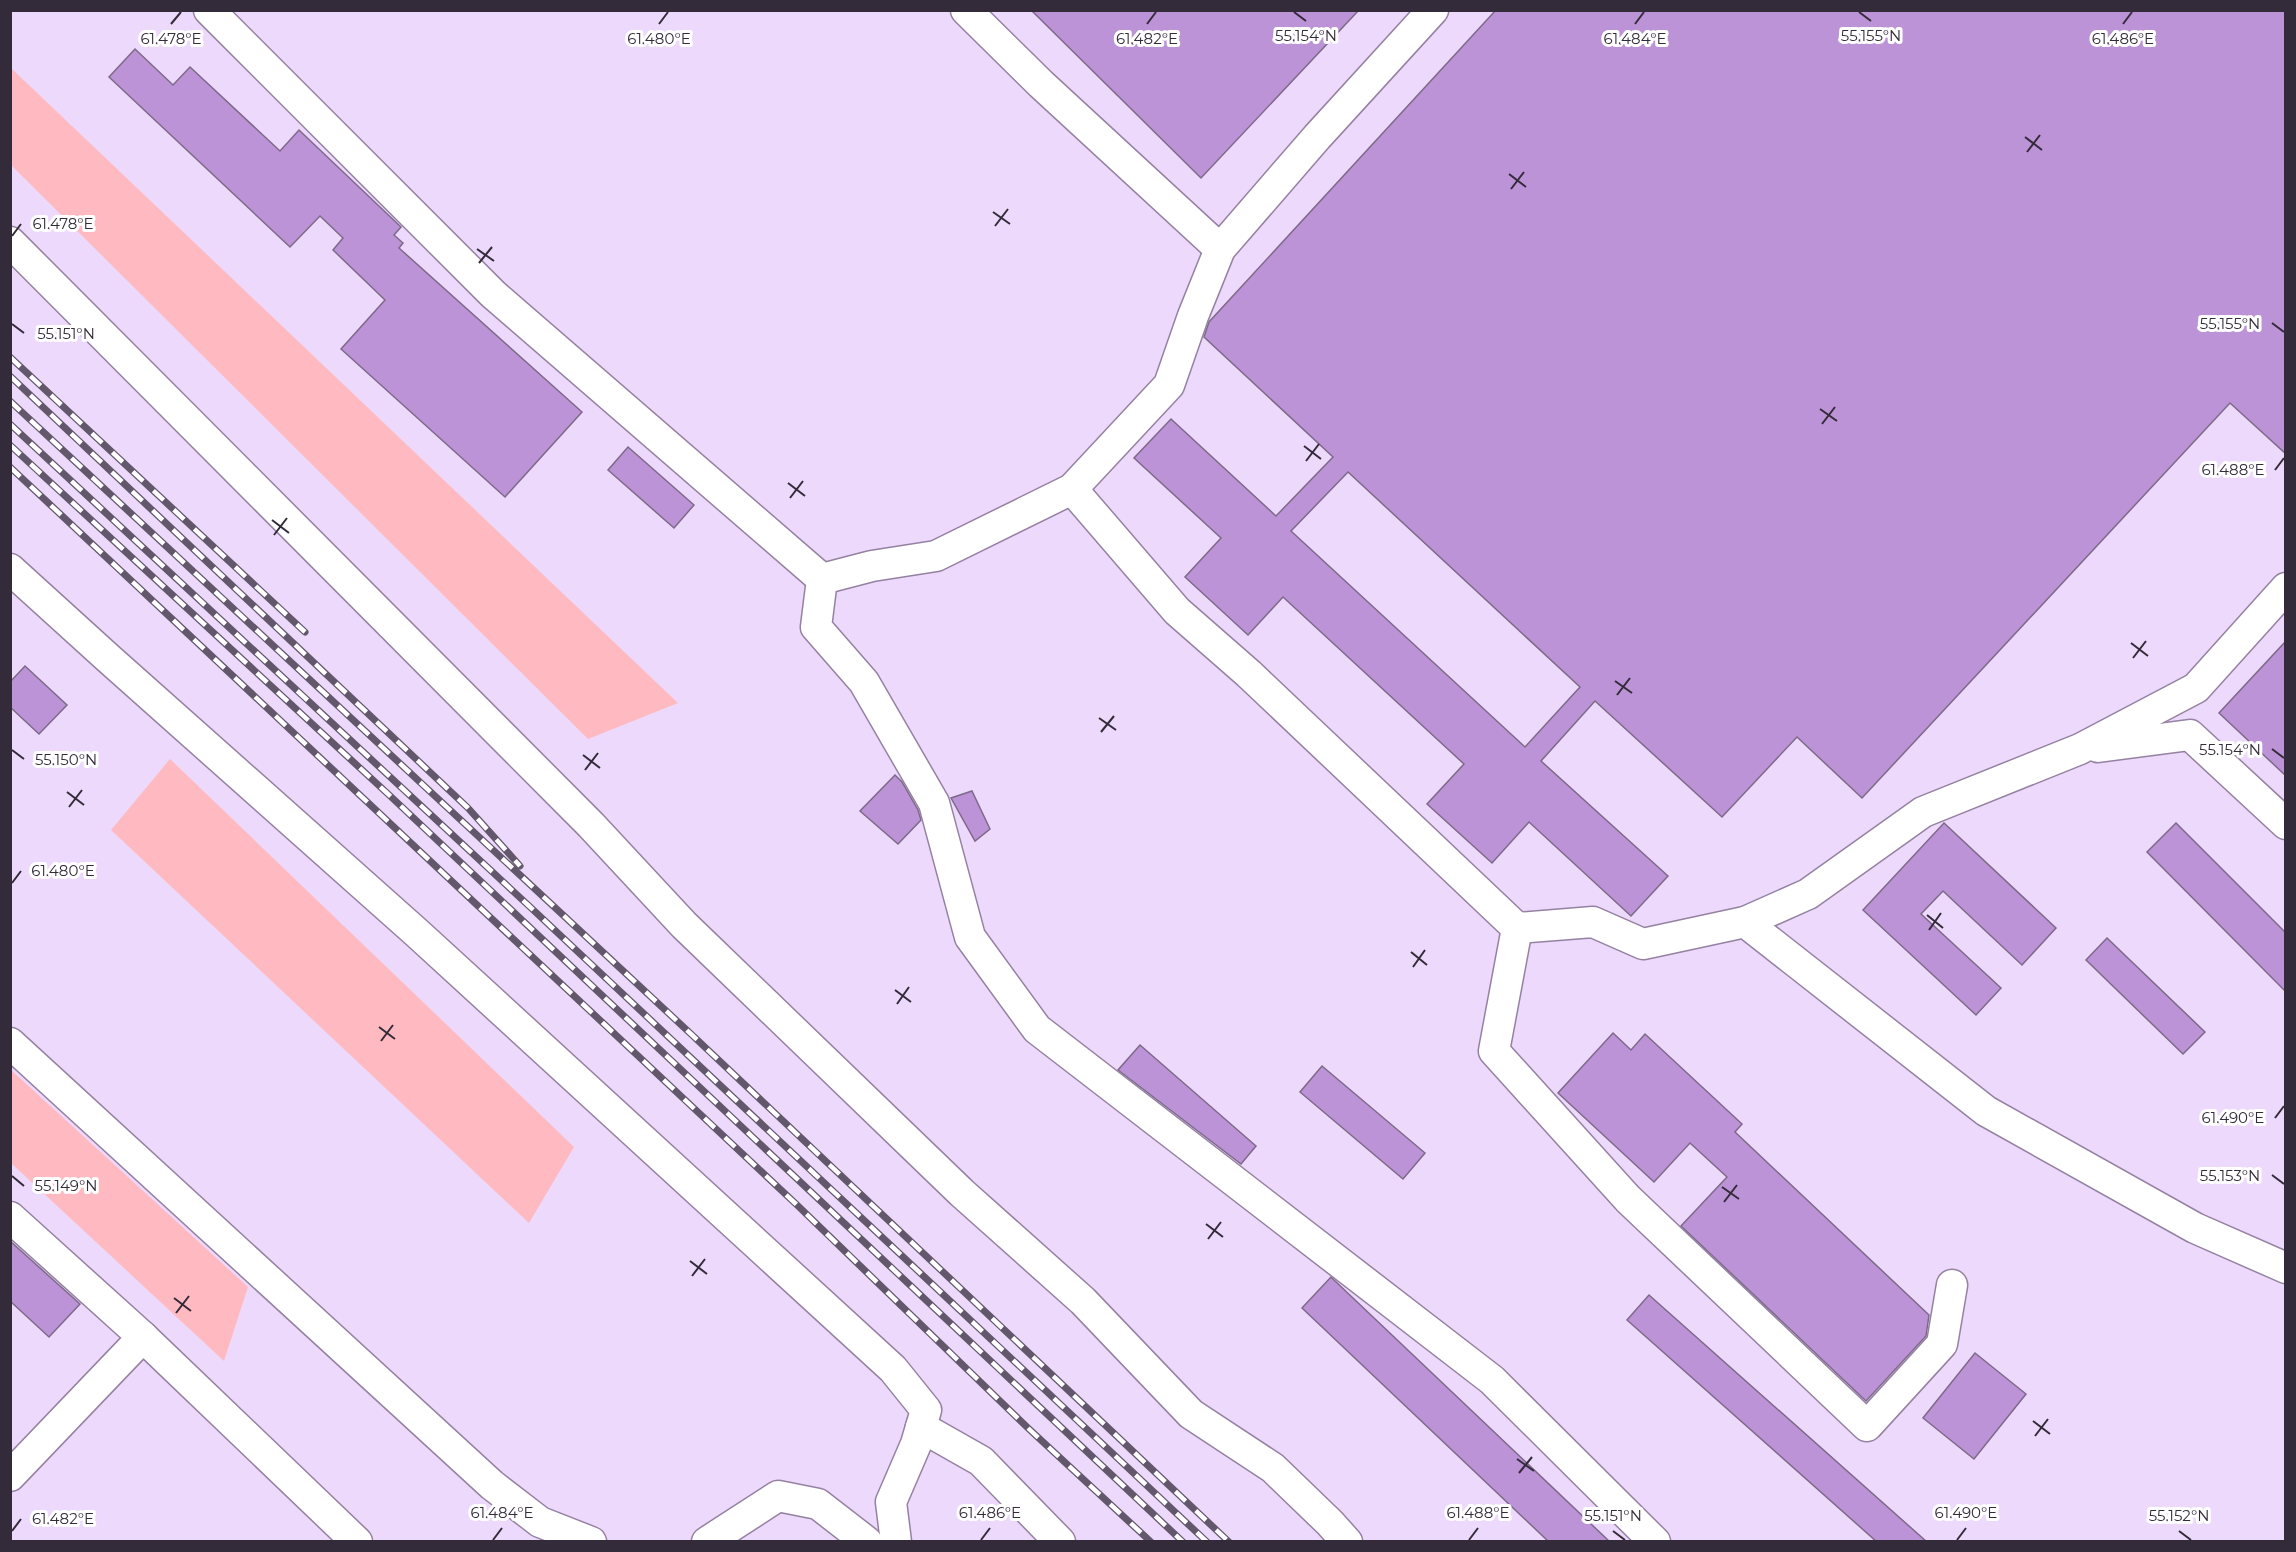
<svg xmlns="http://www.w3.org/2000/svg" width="2296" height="1552" font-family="Montserrat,sans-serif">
  <rect width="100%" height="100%" fill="#edd9fb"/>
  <g fill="#ffbac1">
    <polygon points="10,68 11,68 678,703 588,739 11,165"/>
    <polygon points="170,759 574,1147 529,1223 111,830"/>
    <polygon points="10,1069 248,1287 224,1361 11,1163"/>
  </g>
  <g fill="#bc93d6" stroke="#7d6a89" stroke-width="1.5" fill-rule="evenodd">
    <polygon points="1031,10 1359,10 1201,178"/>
    <path d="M1496,10H2286V454L2230,403L1862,798L1797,737L1722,817L1595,701L1541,761L1668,876L1631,916L1529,822L1492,863L1427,804L1464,764L1283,597L1248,635L1185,577L1221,538L1134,458L1171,419L1276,516L1333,457L1204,337L1209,322ZM1348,472L1580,687L1525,747L1291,531Z"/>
    <polygon points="135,49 173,85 190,67 280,151 299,130 401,227 394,235 403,243 399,248 582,412 505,497 341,349 385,300 333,250 343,238 320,216 290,247 109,77"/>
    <polygon points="628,447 694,505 674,528 608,470"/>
    <polygon points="2286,641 2286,776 2219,713"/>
    <polygon points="25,666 67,705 39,734 10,707 10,682"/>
    <polygon points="895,775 902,782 918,810 921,820 898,844 860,811"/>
    <polygon points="972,791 990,829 975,841 951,798"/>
    <polygon points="1944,823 2056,928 2022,965 1943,891 1921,914 2001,988 1976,1015 1863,910"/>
    <polygon points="2176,823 2286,933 2286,992 2147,852"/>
    <polygon points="2107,938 2205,1032 2183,1054 2086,960"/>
    <polygon points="1613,1033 1631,1050 1645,1034 1742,1124 1735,1132 1929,1315 1926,1336 1866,1401 1681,1226 1727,1177 1690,1143 1654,1182 1558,1093"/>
    <polygon points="1140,1045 1256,1146 1241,1164 1118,1070"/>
    <polygon points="1322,1066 1425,1153 1403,1179 1300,1092"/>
    <polygon points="10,1241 80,1304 49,1337 10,1301"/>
    <polygon points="1331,1277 1334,1280 1610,1542 1549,1542 1302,1308"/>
    <polygon points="1649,1295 1927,1542 1877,1542 1627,1320"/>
    <polygon points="1975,1353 2026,1394 1974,1459 1923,1418"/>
  </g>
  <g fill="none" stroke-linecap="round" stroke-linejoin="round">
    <g stroke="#9582a2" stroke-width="33">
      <g id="minor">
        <polyline points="209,10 493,294 822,579 872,566 936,556 1072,489 1169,385 1193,316 1220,249 1317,137 1433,10"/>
        <polyline points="966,10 1041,84 1220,249"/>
        <polyline points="10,242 591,825 684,925 962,1193 1083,1301 1191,1414 1273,1468 1330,1523 1347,1542"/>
        <polyline points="1072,489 1177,611 1249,674 1517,928 1494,1051 1628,1199 1867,1426 1942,1344 1952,1285"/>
        <polyline points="10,569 108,658 417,933 893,1369 926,1410 916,1444 891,1502 896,1542"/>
        <polyline points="822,579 816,627 864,682 934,803 970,937 1037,1029 1492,1380 1655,1542"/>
        <polyline points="2286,588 2196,688 2080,749 1923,812 1808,894 1745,922 1986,1111 2195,1228 2286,1268"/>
        <polyline points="2098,747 2190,735 2286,824"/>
        <polyline points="1517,928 1593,922 1643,944 1745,922"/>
        <polyline points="10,1043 492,1485 540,1522 591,1542"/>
        <polyline points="10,1217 143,1337"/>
        <polyline points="921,1427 981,1461 1060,1542"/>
        <polyline points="10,1476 143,1337 357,1542"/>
        <polyline points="707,1542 778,1496 818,1504 867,1542"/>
      </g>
    </g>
    <use href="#minor" stroke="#fff" stroke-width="30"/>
    <g stroke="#62576b" stroke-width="7">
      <g id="rail">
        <polyline points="10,357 305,632"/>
        <polyline points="10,376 468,808 520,866"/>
        <polyline points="10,401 691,1034 1229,1542"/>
        <polyline points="10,424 528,905 1207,1542"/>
        <polyline points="10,445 387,793 1183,1542"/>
        <polyline points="10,467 796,1204 1029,1429 1151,1542"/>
      </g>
    </g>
    <use href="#rail" stroke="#fff" stroke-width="4.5" stroke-dasharray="14" stroke-linecap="butt"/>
  </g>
  <path fill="none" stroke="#332b39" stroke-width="2" d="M1294,12L1306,21M1859,12L1871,21M171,24L181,12M659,24L668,12M1147,24L1156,12M1635,24L1644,12M2123,24L2132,12M2025,137L2042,150M2027,152L2040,135M1509,174L1526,187M1511,189L1524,172M993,212L1010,224M995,226L1008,209M12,236L21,224M477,249L494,261M479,263L492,247M2272,323L2284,332M12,324L24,333M1820,409L1837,421M1822,424L1835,407M1304,446L1321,459M1306,461L1319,444M2275,470L2284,458M788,483L805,496M790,498L803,481M272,520L289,533M274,535L287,518M2131,643L2148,656M2133,658L2146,641M1615,681L1632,693M1617,695L1630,678M1099,718L1116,730M1101,732L1114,716M2272,749L2284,758M12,750L24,759M583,755L600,768M585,770L598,753M67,792L84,805M69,807L82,790M12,883L21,871M1927,915L1943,928M1929,930L1941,913M1411,952L1427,965M1413,967L1425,950M895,990L911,1002M897,1004L909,987M379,1027L395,1039M381,1041L393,1025M2275,1118L2284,1106M2272,1175L2284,1184M12,1176L24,1186M1722,1187L1739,1199M1724,1202L1737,1185M1206,1224L1223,1237M1208,1239L1221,1222M690,1261L707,1274M692,1276L705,1259M174,1298L191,1311M176,1313L189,1296M2033,1421L2050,1434M2035,1436L2048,1419M1517,1459L1534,1471M1519,1473L1532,1457M12,1531L21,1519M1613,1531L1625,1540M2179,1531L2191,1540M493,1540L502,1528M981,1540L990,1528M1469,1540L1478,1528M1957,1540L1966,1528"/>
  <g font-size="15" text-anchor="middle" fill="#332b39" stroke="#fff" stroke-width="6" stroke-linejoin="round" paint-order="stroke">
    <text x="1306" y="41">55.154°N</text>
    <text x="1871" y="41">55.155°N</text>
    <text x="171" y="44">61.478°E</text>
    <text x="659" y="44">61.480°E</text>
    <text x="1147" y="44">61.482°E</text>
    <text x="1635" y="44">61.484°E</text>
    <text x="2123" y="44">61.486°E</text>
    <text x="63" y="229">61.478°E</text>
    <text x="2230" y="329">55.155°N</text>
    <text x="66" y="339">55.151°N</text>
    <text x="2233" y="475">61.488°E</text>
    <text x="2230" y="755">55.154°N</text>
    <text x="66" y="765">55.150°N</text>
    <text x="63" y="876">61.480°E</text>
    <text x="2233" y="1123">61.490°E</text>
    <text x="2230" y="1181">55.153°N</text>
    <text x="66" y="1191">55.149°N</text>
    <text x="502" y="1518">61.484°E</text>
    <text x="990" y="1518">61.486°E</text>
    <text x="1478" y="1518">61.488°E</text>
    <text x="1966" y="1518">61.490°E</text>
    <text x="1613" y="1521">55.151°N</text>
    <text x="2179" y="1521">55.152°N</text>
    <text x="63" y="1524">61.482°E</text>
  </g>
  <rect width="2296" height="1552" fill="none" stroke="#332b39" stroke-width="24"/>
</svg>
